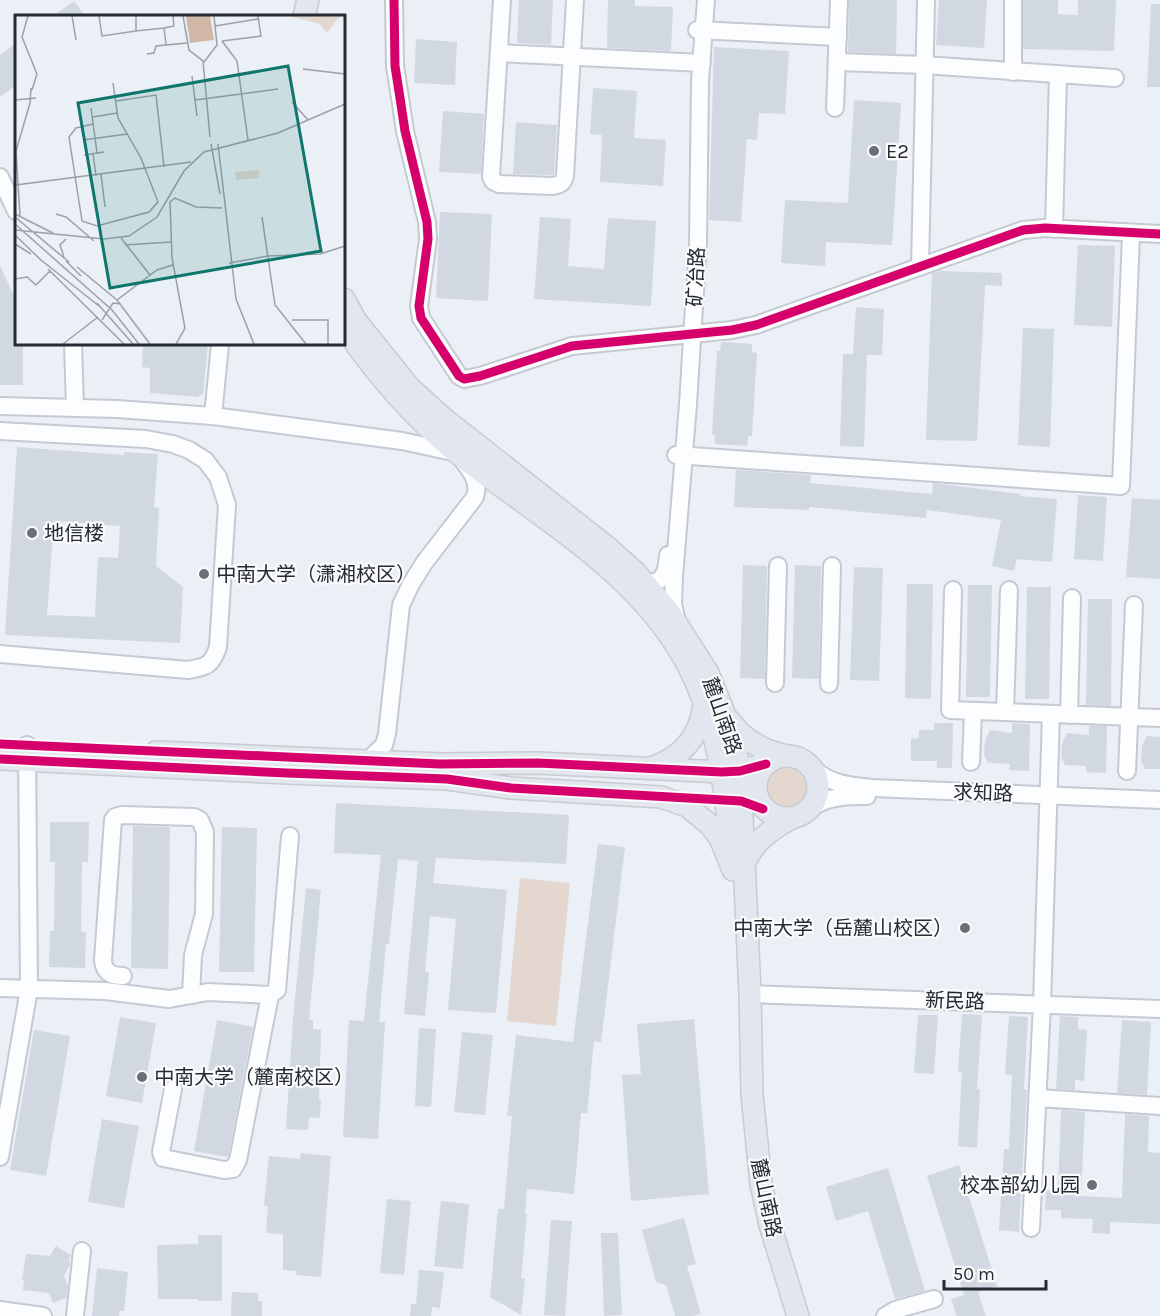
<svg xmlns="http://www.w3.org/2000/svg" width="1160" height="1316" font-family="Karla,'Noto Sans SC',sans-serif">
  <rect width="100%" height="100%" fill="#ebeff6"/>
  <g fill="#e3d7d0">
    <circle cx="788" cy="788" r="22"/>
    <polygon points="520,878 570,883 556,1026 507,1021"/>
  </g>
  <g fill="#d2d8e1" fill-rule="evenodd">
    <polygon points="519,0 553,0 551,45 517,43"/>
    <polygon points="608,0 635,0 635,6 673,7 671,51 607,48"/>
    <polygon points="849,0 897,0 896,54 848,52"/>
    <polygon points="939,0 987,0 984,48 936,45"/>
    <polygon points="1023,0 1058,0 1058,14 1078,15 1078,0 1116,0 1114,51 1023,49"/>
    <polygon points="74,1 85,16 53,16"/>
    <polygon points="1151,4 1160,4 1160,87 1147,87"/>
    <polygon points="416,39 457,42 455,85 414,83"/>
    <polygon points="16,43 16,85 0,97 0,55"/>
    <polygon points="714,47 789,51 785,114 759,113 757,140 747,139 741,222 709,220"/>
    <polygon points="593,88 637,91 634,138 666,140 663,186 600,182 602,135 590,134"/>
    <polygon points="854,100 901,103 892,245 826,242 825,266 781,263 785,200 848,203"/>
    <polygon points="443,111 484,114 481,174 439,172"/>
    <polygon points="516,122 557,125 554,175 513,174"/>
    <polygon points="440,212 492,214 488,301 436,298"/>
    <polygon points="540,217 571,219 568,266 604,269 608,218 656,221 651,306 534,299"/>
    <polygon points="1078,245 1115,246 1112,327 1074,325"/>
    <polygon points="0,266 16,300 16,344 23,344 23,385 0,385"/>
    <polygon points="940,271 1002,273 1002,286 985,285 977,441 926,440 932,273"/>
    <polygon points="856,307 884,309 882,355 867,355 864,447 840,446 843,354 853,354"/>
    <polygon points="1023,328 1054,329 1050,447 1018,445"/>
    <polygon points="721,342 752,344 752,352 757,353 752,436 748,436 747,446 715,444 715,435 712,435 717,351 720,351"/>
    <polygon points="143,344 208,344 203,394 197,397 150,393 150,368 142,367"/>
    <path d="M17,447L124,455V452L158,454L154,507L159,508L156,566L183,587L180,643L5,635ZM54,521L120,526L118,558L98,557L95,617L47,615Z"/>
    <polygon points="736,470 811,475 810,483 932,494 933,483 1020,494 1020,496 1057,499 1052,562 1017,559 1014,571 992,566 1001,520 927,510 926,518 809,507 809,510 734,507"/>
    <polygon points="1078,495 1107,497 1103,561 1074,559"/>
    <polygon points="1132,498 1160,500 1160,579 1126,577"/>
    <polygon points="743,565 767,566 765,679 740,678"/>
    <polygon points="795,565 821,566 819,679 792,678"/>
    <polygon points="854,567 883,568 879,681 850,680"/>
    <polygon points="907,584 933,584 931,699 905,698"/>
    <polygon points="968,585 992,585 990,697 966,697"/>
    <polygon points="1027,587 1051,587 1049,699 1025,699"/>
    <polygon points="1088,599 1112,599 1111,706 1086,705"/>
    <polygon points="934,723 953,723 952,768 937,768 937,761 911,761 911,739 919,738 919,730 934,730"/>
    <polygon points="1012,723 1030,724 1029,771 1009,770 1010,764 988,763 984,755 985,741 990,730 1012,733"/>
    <polygon points="1089,726 1107,726 1106,773 1086,772 1086,766 1065,765 1061,757 1062,744 1067,733 1089,735"/>
    <polygon points="1147,736 1160,737 1160,769 1145,769 1141,761 1142,746"/>
    <polygon points="336,803 569,815 566,864 436,858 433,883 507,890 496,1013 448,1010 456,919 430,916 425,972 429,973 425,1016 404,1014 418,861 398,859 389,944 386,944 379,1022 385,1022 378,1139 343,1137 349,1020 364,1021 381,855 334,853"/>
    <polygon points="50,822 89,822 88,862 82,862 81,932 86,932 85,968 49,967 50,931 54,931 55,862 50,862"/>
    <polygon points="133,826 170,827 168,969 131,968"/>
    <polygon points="222,827 257,828 254,972 219,972"/>
    <polygon points="598,844 625,847 601,1042 594,1041 587,1113 581,1113 574,1194 527,1189 525,1214 527,1214 521,1278 525,1279 521,1315 490,1297 498,1209 504,1209 512,1116 507,1116 516,1035 573,1042"/>
    <polygon points="306,888 321,890 309,1020 313,1020 313,1029 321,1030 319,1099 321,1099 320,1118 309,1117 308,1130 286,1129 293,1019"/>
    <polygon points="962,1014 982,1015 977,1089 980,1089 977,1148 958,1146 962,1072 958,1072"/>
    <polygon points="918,1015 938,1015 934,1074 914,1073"/>
    <polygon points="1009,1016 1028,1017 1024,1089 1027,1090 1019,1232 999,1230 1004,1149 1009,1149 1012,1075 1005,1074"/>
    <polygon points="1060,1016 1078,1017 1078,1029 1087,1030 1084,1081 1075,1080 1075,1090 1056,1089"/>
    <polygon points="120,1017 156,1023 142,1103 106,1096"/>
    <polygon points="694,1019 709,1194 631,1201 622,1075 641,1074 637,1024"/>
    <polygon points="217,1020 253,1027 228,1157 194,1151"/>
    <polygon points="1122,1020 1151,1022 1147,1095 1117,1093"/>
    <polygon points="419,1028 436,1029 431,1107 415,1106"/>
    <polygon points="34,1030 70,1036 46,1176 10,1170"/>
    <polygon points="462,1032 493,1035 485,1115 454,1112"/>
    <polygon points="1061,1110 1085,1112 1081,1196 1122,1198 1125,1114 1149,1116 1148,1152 1160,1153 1160,1224 1110,1222 1110,1234 1092,1233 1093,1219 1061,1218 1061,1210 1045,1210 1046,1190 1058,1191"/>
    <polygon points="102,1119 139,1126 124,1208 88,1202"/>
    <polygon points="301,1153 331,1156 321,1277 296,1275 297,1271 283,1270 283,1234 266,1233 268,1206 264,1206 269,1156 300,1159"/>
    <polygon points="959,1165 997,1286 978,1292 986,1316 957,1316 951,1299 964,1295 927,1176"/>
    <polygon points="888,1168 925,1291 895,1299 868,1211 836,1221 826,1187"/>
    <polygon points="387,1199 411,1201 404,1275 380,1273"/>
    <polygon points="441,1201 469,1204 463,1269 434,1266"/>
    <polygon points="684,1218 696,1264 687,1266 701,1314 693,1316 675,1316 666,1285 656,1282 642,1230"/>
    <polygon points="551,1220 572,1221 565,1316 544,1315"/>
    <polygon points="601,1233 618,1233 622,1315 604,1316"/>
    <polygon points="198,1235 222,1235 222,1301 198,1301 198,1299 158,1299 157,1245 198,1244"/>
    <polygon points="56,1246 71,1255 69,1260 70,1264 64,1276 68,1287 66,1298 53,1303 49,1293 23,1290 24,1280 22,1280 26,1254 50,1256"/>
    <polygon points="97,1268 128,1272 124,1311 120,1311 119,1316 92,1316"/>
    <polygon points="419,1270 444,1272 440,1308 432,1307 431,1316 410,1316 411,1304 416,1304"/>
    <polygon points="232,1292 258,1293 258,1301 262,1301 262,1316 231,1316"/>
  </g>
  <g fill="none" stroke-linecap="round" stroke-linejoin="round">
    <g stroke="#c5cad2" stroke-width="20">
      <g id="minor">
        <polyline points="394,0 395,66 400,98 405,131 427,222 428,239 419,306 421,318 459,376 464,379 480,376 572,346 732,330 756,325 1023,230 1045,228 1160,234"/>
        <path d="M502,0L491,177L493,181L499,184L552,186C559,185 563,184 565,176L575,0"/>
        <polyline points="697,30 838,37"/>
        <polyline points="499,53 702,63"/>
        <polyline points="837,62 924,65 1115,78"/>
        <polyline points="1013,72 1013,0"/>
        <polyline points="835,108 839,0"/>
        <polyline points="0,177 16,211"/>
        <polyline points="1054,229 1058,75"/>
        <polyline points="920,267 926,0"/>
        <polyline points="73,344 75,407"/>
        <path d="M0,406L117,409L213,416L402,441L457,453C467,467 481,479 475,497L424,563L411,584L401,605L387,734L384,745L367,761"/>
        <polyline points="213,416 220,344"/>
        <path d="M0,431L146,439L173,444L189,450L205,460L218,477L227,505L218,647C212,665 207,667 188,670L0,654"/>
        <polyline points="676,455 1121,486 1131,234"/>
        <path d="M641,580L655,583C666,577 667,567 668,555"/>
        <polyline points="953,590 950,710 1160,718"/>
        <polyline points="677,622 673,604 674,577 688,404 698,243 700,81 706,0"/>
        <polyline points="775,683 778,566"/>
        <polyline points="829,684 832,566"/>
        <polyline points="1005,712 1009,590"/>
        <polyline points="1069,715 1072,598"/>
        <polyline points="971,762 973,711"/>
        <path d="M812,768C830,784 849,786 873,788L1160,800"/>
        <polyline points="1127,771 1134,605"/>
        <path d="M811,808C827,796 847,796 867,796"/>
        <path d="M123,976C111,976 104,972 103,960L113,820L115,817L122,815L194,817L200,820L205,832L204,914L193,955L191,995"/>
        <polyline points="0,988 105,991 169,999 208,992 270,995"/>
        <polyline points="750,994 1160,1009"/>
        <polyline points="173,1089 161,1152 163,1158 224,1170 233,1169 238,1160 270,995 277,990 290,836"/>
        <polyline points="1038,1098 1160,1106"/>
        <polyline points="0,1157 29,989 27,745"/>
        <polyline points="1031,1228 1042,1004 1051,714"/>
        <polyline points="0,1310 43,1316"/>
        <polyline points="75,1316 82,1251"/>
        <polyline points="885,1316 895,1310 934,1299"/>
      </g>
    </g>
    <g stroke="#c8cbcf" stroke-width="24">
      <g id="major">
        <polyline points="304,16 308,0"/>
        <polyline points="344,299 356,321 410,388 443,418 607,547 635,572 669,612 708,673 731,730 740,771 750,994 752,1094 761,1184 770,1225 798,1316"/>
        <path d="M344,327C376,374 411,415 455,451C539,519 649,576 695,680C717,730 725,785 730,839"/>
        <path d="M730,721C744,741 766,752 789,756"/>
        <polyline points="156,752 440,764 538,763 722,772 740,771 766,764"/>
        <circle cx="787" cy="787" r="31"/>
        <polyline points="0,759 287,773 447,779 511,788 661,797 687,806 710,825 720,838 733,870"/>
        <path d="M651,768C681,758 700,736 704,705"/>
        <path d="M744,865C752,843 770,830 790,819"/>
      </g>
    </g>
    <use href="#minor" stroke="#fcfdfe" stroke-width="16"/>
    <use href="#major" stroke="#e2e6ee" stroke-width="21"/>
    <g stroke="#fbfbfb" stroke-width="13">
      <g id="cycleway">
        <polyline points="394,0 395,66 400,98 405,131 427,222 428,239 419,306 421,318 459,376 464,379 480,376 572,346 732,330 756,325 1023,230 1045,228 1160,234"/>
        <polyline points="0,744 440,764 538,763 722,772 740,771 766,764"/>
        <polyline points="0,759 287,773 447,779 511,788 741,801 763,809"/>
      </g>
    </g>
    <use href="#cycleway" stroke="#d6006c" stroke-width="9"/>
  </g>
  <g fill="#6a7079" stroke="#fbfbfb" stroke-width="2">
    <circle cx="874" cy="151" r="6"/>
    <circle cx="32" cy="533" r="6"/>
    <circle cx="204" cy="574" r="6"/>
    <circle cx="965" cy="928" r="6"/>
    <circle cx="142" cy="1077" r="6"/>
    <circle cx="1092" cy="1185" r="6"/>
  </g>
  <g text-anchor="middle" dominant-baseline="central" stroke-width="4.5" stroke-linejoin="round" paint-order="stroke">
    <g font-size="20" fill="#242b35" stroke="#fbfbfb" text-anchor="start">
      <text x="886" y="151">E2</text>
      <text x="44" y="533">地信楼</text>
      <text x="216" y="574">中南大学（潇湘校区）</text>
      <text x="953" y="928" text-anchor="end">中南大学（岳麓山校区）</text>
      <text x="154" y="1077">中南大学（麓南校区）</text>
      <text x="1080" y="1185" text-anchor="end">校本部幼儿园</text>
    </g>
    <g font-size="20" fill="#242b35" stroke="#fbfbfb">
      <text transform="translate(696 277) rotate(-87)">矿冶路</text>
      <text transform="translate(722 716) rotate(71)">麓山南路</text>
      <text transform="translate(983 793) rotate(2)">求知路</text>
      <text transform="translate(955 1001) rotate(2)">新民路</text>
      <text transform="translate(766 1198) rotate(78)">麓山南路</text>
    </g>
  </g>
  <g transform="translate(15 15)">
    <rect width="330" height="330" fill="#ebeff6"/>
    <path d="M274,1H325L312,18L305,9ZM244,155V163L221,165L220,157Z" fill="#e3d7d0"/>
    <path d="M171,1H195L199,25L175,28Z" fill="#d1b8a6"/>
    <path fill="none" stroke="#9ba1a9" stroke-width="1.5" d="M13,1L7,22L22,59L17,75M57,1L61,25M84,1L87,21L121,16M121,1V16L149,13L151,30M168,1L174,35L188,46L195,122M200,11L243,4M149,13L159,11L158,1M207,26L222,46L233,125M207,26L246,21L243,1M132,39L139,38L141,31L172,28M189,47L202,30L199,1M288,54L330,59M177,61L182,101M0,85L21,83M180,85L263,74M101,86L141,80L149,152M277,87L293,105M76,93L82,138M78,102L102,98M78,109L61,113L54,122L67,206L82,211L134,197L143,187L126,143L103,103L98,68M68,125L112,119M196,129L205,179M203,129L221,284L239,329M78,138L81,161M69,140L89,137M86,159L90,192M1,170L176,147M0,199L38,218M41,199L51,202L79,226M5,201L1,136L15,88L16,73M0,202L54,247M247,202L260,290L291,329M0,209L97,295L124,329M0,215L89,224L114,221L142,202L169,156L189,137L263,118L330,89M0,220L27,246M106,223L135,260M0,229L16,239M110,230L156,227M49,242L45,230L51,224M26,245L84,291M51,246L66,261M214,248L253,241L305,239L330,231M62,252L102,285L135,329M33,254L109,329M0,264L12,262L21,270L35,256M102,285L142,255L158,250M82,288L118,329M87,305L98,288L106,289M277,305H313V329M48,329L83,302M161,329L170,313L157,243L155,187L160,183L181,192L207,193"/>
    <path fill="#0f766e" fill-opacity="0.15" stroke="#0f766e" stroke-width="3" d="M273,51L306,236L95,273L63,88Z"/>
    <rect width="330" height="330" fill="none" stroke="#242b35" stroke-width="3"/>
  </g>
  <path d="M944 1280v9h102v-9" fill="none" stroke="#242b35" stroke-width="3"/>
  <text x="953" y="1280" font-size="18" fill="#242b35" stroke="#fbfbfb" stroke-width="4.5" paint-order="stroke">50 m</text>
</svg>
